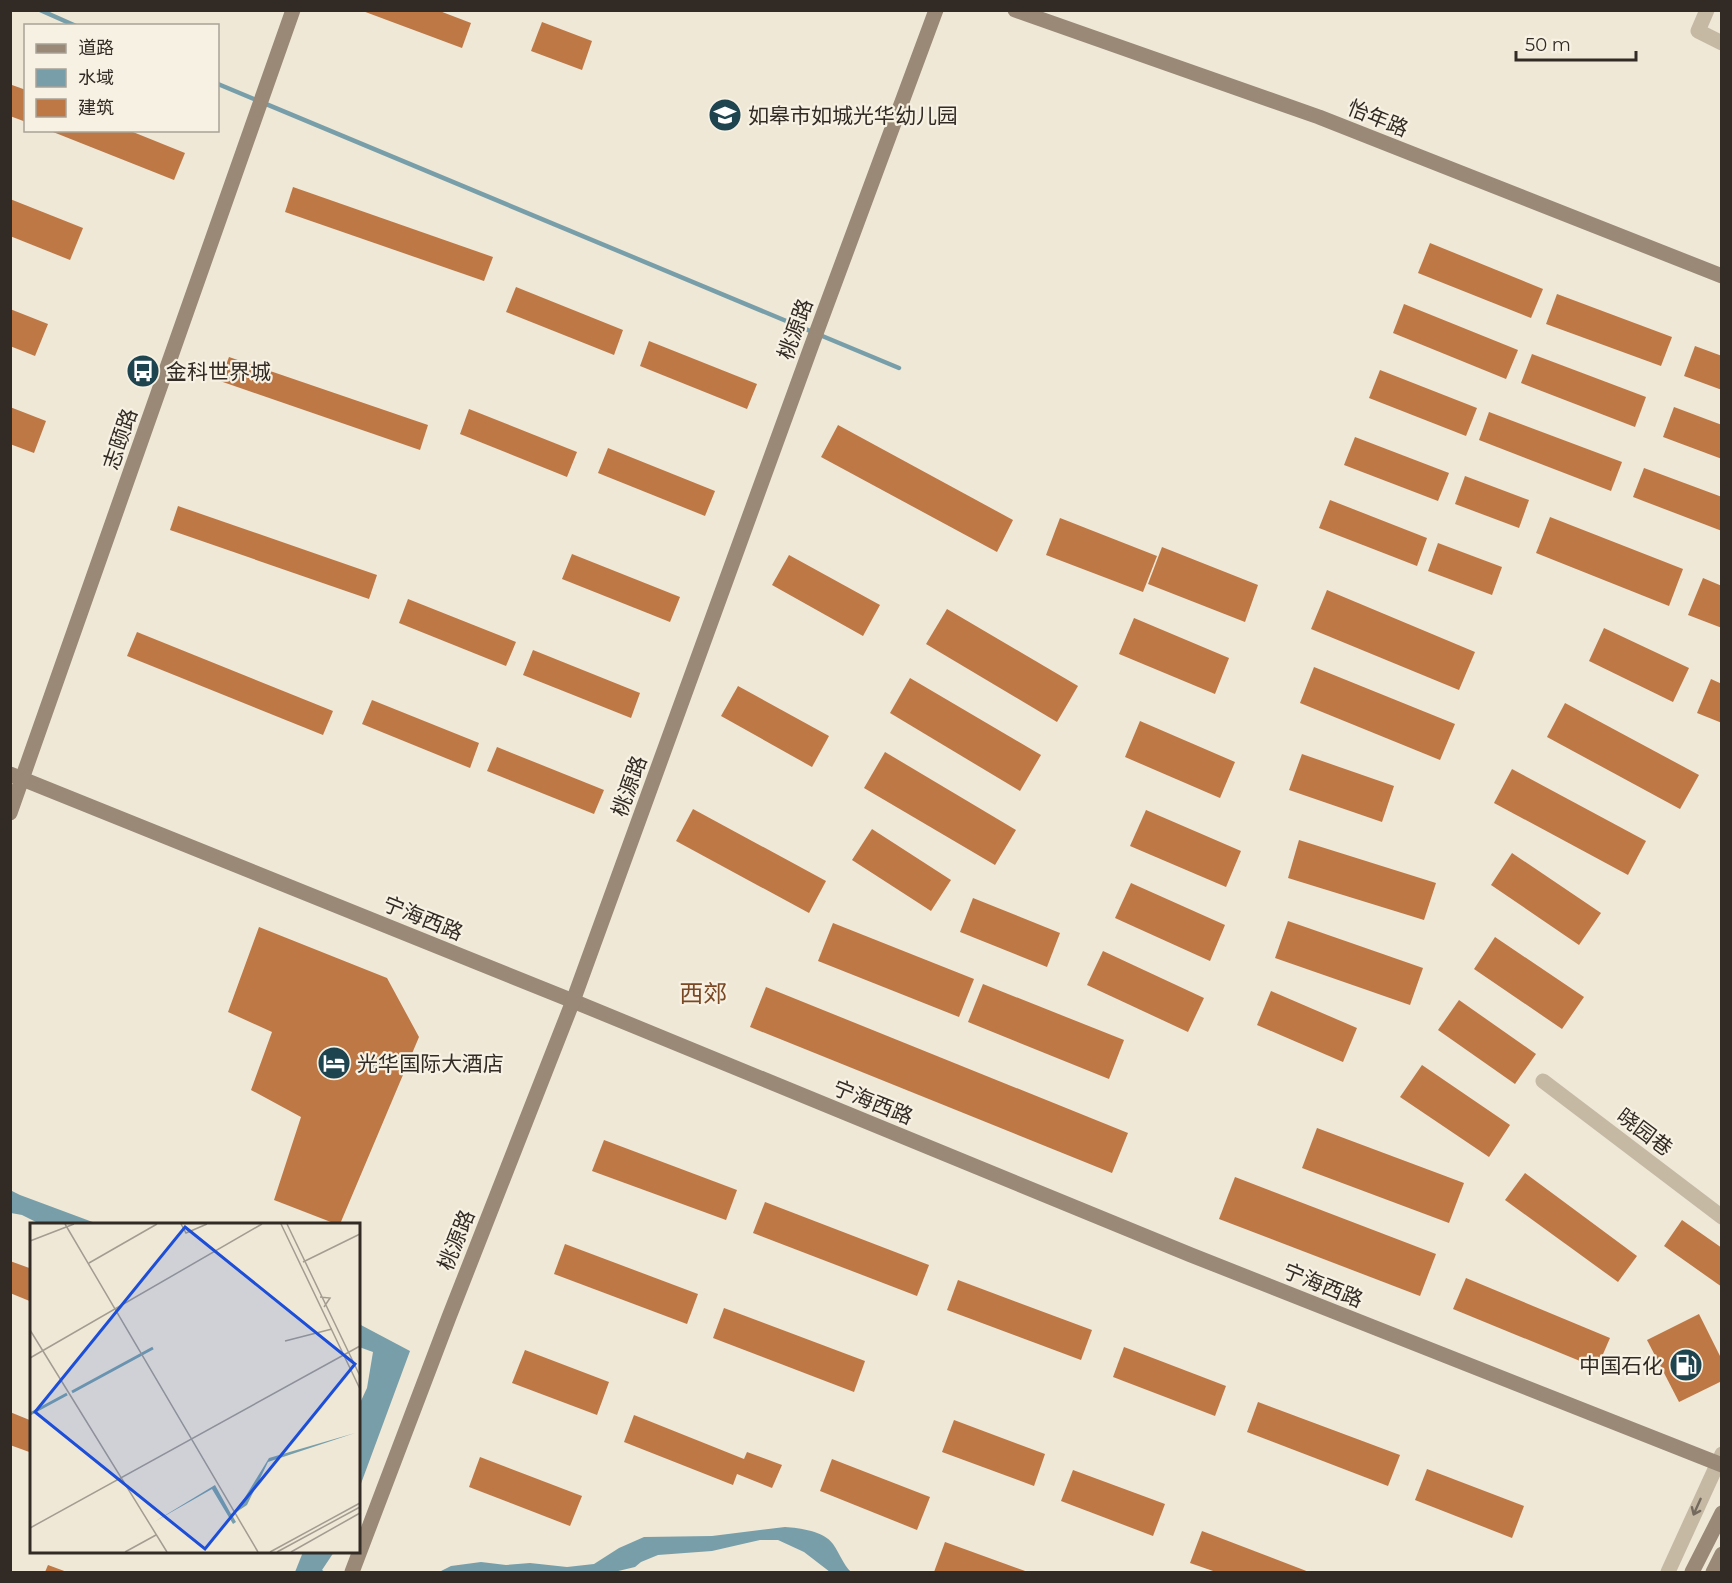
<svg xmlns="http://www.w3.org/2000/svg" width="1732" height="1583" font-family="Montserrat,'Noto Sans SC',sans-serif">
  <rect width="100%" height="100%" fill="#efe8d7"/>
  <g fill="#789fa9">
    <polygon points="10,1190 20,1195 98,1224 40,1224 22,1215 11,1213"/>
    <polygon points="359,1324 410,1351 359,1489 359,1405 367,1388 373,1352 359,1347"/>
    <path d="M785,1527C800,1528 824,1531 833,1544C840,1554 843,1564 851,1572H830L804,1552L778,1540H760L712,1551L658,1555L641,1562L635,1567L614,1572H439L451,1566L481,1562L506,1565L530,1563L567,1567L594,1564L619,1548L644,1537L712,1536Z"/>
    <polygon points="303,1552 334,1552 322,1570 325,1572 295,1572"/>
  </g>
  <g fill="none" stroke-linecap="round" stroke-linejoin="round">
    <g stroke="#789fa9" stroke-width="4.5">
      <polyline points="40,10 76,26"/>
      <polyline points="218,84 899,368"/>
    </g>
  </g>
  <g fill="#bd7846">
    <polygon points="360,10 437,10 471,23 462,48"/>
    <polygon points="542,22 592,41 582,70 531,51"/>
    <polygon points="12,85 26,90 26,122 10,116"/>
    <polygon points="48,130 128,130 185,153 174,180"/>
    <polygon points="293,187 493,257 484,281 285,212"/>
    <polygon points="10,199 83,228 70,260 10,236"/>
    <polygon points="1430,243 1543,289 1531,318 1418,273"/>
    <polygon points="516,287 623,330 614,355 506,312"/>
    <polygon points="1557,294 1672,337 1661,366 1546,324"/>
    <polygon points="1404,304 1518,350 1506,379 1393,333"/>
    <polygon points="10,309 48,324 35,356 10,346"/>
    <polygon points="649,341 757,384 747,409 640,366"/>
    <polygon points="1695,346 1722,356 1722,390 1684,376"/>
    <polygon points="1532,354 1646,397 1635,427 1521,383"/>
    <polygon points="229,357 428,425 420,450 220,381"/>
    <polygon points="1380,370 1477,408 1466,436 1369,398"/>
    <polygon points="10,407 46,421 34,453 10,444"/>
    <polygon points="1674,407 1722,425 1722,459 1663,437"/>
    <polygon points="469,409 577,452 567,477 460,434"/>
    <polygon points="1489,412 1622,462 1611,491 1479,440"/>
    <polygon points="838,425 1013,520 997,552 821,457"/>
    <polygon points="1355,437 1449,473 1438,501 1344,465"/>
    <polygon points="608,448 715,491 705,516 598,473"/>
    <polygon points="1644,468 1722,497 1722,531 1633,497"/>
    <polygon points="1465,476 1529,500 1519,528 1455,504"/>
    <polygon points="1330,500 1427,538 1417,566 1319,528"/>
    <polygon points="178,506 377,575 369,599 170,530"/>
    <polygon points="1550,517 1683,569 1669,606 1536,553"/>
    <polygon points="1060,518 1157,556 1143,592 1046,555"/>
    <polygon points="1438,543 1502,567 1492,595 1428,571"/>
    <polygon points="1162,547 1258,585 1245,622 1148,584"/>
    <polygon points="572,554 680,597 670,622 562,579"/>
    <polygon points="789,555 880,605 863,636 772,585"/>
    <polygon points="1703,578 1722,586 1722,628 1688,615"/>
    <polygon points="1327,590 1475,652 1459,690 1311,629"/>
    <polygon points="408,599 516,642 506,666 399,623"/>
    <polygon points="947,609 1078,686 1057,722 926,644"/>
    <polygon points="1134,618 1229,658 1215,694 1119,654"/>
    <polygon points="1604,628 1689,668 1673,702 1589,661"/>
    <polygon points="137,632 333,711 323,735 127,656"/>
    <polygon points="533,650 640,693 631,718 523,675"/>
    <polygon points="1314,667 1455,724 1440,760 1300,703"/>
    <polygon points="910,678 1041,755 1020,791 890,713"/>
    <polygon points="1711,679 1722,684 1722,723 1697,713"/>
    <polygon points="738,686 829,736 812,767 721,716"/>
    <polygon points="372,700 479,743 470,768 362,724"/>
    <polygon points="1565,703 1699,775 1680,809 1547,737"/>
    <polygon points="1140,721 1235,762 1220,798 1125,757"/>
    <polygon points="497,747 604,790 594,814 487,771"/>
    <polygon points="885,752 1016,830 995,865 864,788"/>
    <polygon points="1302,754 1394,786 1382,822 1289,790"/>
    <polygon points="1512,769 1646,841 1628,875 1494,803"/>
    <polygon points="693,809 826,881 809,913 676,841"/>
    <polygon points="1146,810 1241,851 1226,887 1130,846"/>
    <polygon points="872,829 951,880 931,911 852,860"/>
    <polygon points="1299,840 1436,883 1424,920 1288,878"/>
    <polygon points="1512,853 1601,913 1579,945 1491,885"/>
    <polygon points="1131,883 1225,925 1210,961 1115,918"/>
    <polygon points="973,898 1060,933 1047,967 960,932"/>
    <polygon points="1288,921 1423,968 1410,1005 1275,958"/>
    <polygon points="833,923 974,979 959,1017 818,961"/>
    <polygon points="259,927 387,978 419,1037 340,1224 336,1224 274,1200 301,1117 251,1090 272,1032 228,1012"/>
    <polygon points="1495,937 1584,997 1562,1029 1474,969"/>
    <polygon points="1103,951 1204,998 1188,1032 1087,985"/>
    <polygon points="983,984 1124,1040 1109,1079 968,1022"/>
    <polygon points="766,987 1128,1133 1112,1173 750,1027"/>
    <polygon points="1271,991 1357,1028 1343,1062 1257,1025"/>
    <polygon points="1459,1000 1536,1054 1515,1084 1438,1030"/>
    <polygon points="1422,1065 1510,1125 1489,1157 1400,1097"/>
    <polygon points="1317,1128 1464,1183 1449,1223 1302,1168"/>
    <polygon points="604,1140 737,1190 726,1220 592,1171"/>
    <polygon points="1525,1173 1637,1256 1618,1282 1505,1200"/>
    <polygon points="1235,1177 1436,1254 1420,1296 1219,1219"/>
    <polygon points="765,1202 929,1265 917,1296 753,1233"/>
    <polygon points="1682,1220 1722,1248 1722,1287 1664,1246"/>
    <polygon points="565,1244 698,1294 687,1324 554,1274"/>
    <polygon points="10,1261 32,1269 32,1302 10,1293"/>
    <polygon points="1466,1278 1610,1338 1597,1368 1453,1309"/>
    <polygon points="958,1280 1092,1330 1081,1360 947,1310"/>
    <polygon points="724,1308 865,1361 854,1392 713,1338"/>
    <polygon points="1699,1314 1722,1360 1722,1381 1679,1402 1647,1340"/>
    <polygon points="1124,1347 1226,1386 1215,1416 1113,1377"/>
    <polygon points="525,1350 609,1382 597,1415 512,1383"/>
    <polygon points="1258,1402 1400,1455 1388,1486 1247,1432"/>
    <polygon points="10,1412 32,1421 32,1453 10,1445"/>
    <polygon points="634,1415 744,1459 747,1452 782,1465 772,1488 737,1474 733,1485 624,1442"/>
    <polygon points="954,1420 1045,1454 1034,1486 942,1452"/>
    <polygon points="480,1457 582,1496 570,1526 469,1487"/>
    <polygon points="832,1459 930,1497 917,1530 820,1491"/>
    <polygon points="1427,1469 1524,1506 1512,1538 1415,1500"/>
    <polygon points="1073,1470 1165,1504 1153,1536 1061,1501"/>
    <polygon points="1202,1531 1309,1572 1216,1572 1190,1563"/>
    <polygon points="945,1542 1028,1572 934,1572"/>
    <polygon points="48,1565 67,1572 45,1572"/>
  </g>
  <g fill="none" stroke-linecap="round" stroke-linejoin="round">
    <g stroke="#c5b9a4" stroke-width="15">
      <polyline points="1707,10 1698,31 1722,43"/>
      <polyline points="1543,1081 1722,1217"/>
      <polyline points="1668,1572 1722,1454"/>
    </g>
    <g stroke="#998976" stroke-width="15">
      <polyline points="1015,10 1319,117 1722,276"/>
      <polyline points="10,774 573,1001 1191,1255 1722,1465"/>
      <polyline points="10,813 293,10"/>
      <polyline points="352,1572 449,1317 573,1001 811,347 936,10"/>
      <polyline points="1692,1572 1722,1513"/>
      <polyline points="1713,1572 1722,1554"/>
    </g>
  </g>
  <defs><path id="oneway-shaft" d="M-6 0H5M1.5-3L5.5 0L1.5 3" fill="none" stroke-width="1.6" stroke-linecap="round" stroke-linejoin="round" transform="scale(1.5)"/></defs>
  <use stroke="#746b5e" href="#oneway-shaft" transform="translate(1697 1507) rotate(114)"/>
  <defs>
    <g id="school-disc" transform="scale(1.725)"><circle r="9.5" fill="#1e4450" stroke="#f7f1e3"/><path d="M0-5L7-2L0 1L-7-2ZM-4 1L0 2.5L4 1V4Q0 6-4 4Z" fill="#fff"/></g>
    <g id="bus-disc" transform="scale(1.725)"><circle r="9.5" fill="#1e4450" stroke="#f7f1e3"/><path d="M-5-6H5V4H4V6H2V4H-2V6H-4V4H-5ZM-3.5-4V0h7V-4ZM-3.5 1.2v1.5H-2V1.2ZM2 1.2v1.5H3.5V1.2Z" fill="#fff"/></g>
    <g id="hotel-disc" transform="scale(1.725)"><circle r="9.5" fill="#1e4450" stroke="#f7f1e3"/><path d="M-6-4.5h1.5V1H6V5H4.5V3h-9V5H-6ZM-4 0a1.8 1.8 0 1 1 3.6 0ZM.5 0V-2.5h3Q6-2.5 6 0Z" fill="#fff"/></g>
    <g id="fuel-disc" transform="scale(1.725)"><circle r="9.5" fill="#1e4450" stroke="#f7f1e3"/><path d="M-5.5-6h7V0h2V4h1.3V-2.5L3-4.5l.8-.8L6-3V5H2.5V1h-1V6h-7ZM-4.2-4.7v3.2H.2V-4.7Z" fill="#fff"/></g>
  </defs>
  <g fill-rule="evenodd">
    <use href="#school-disc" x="725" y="115"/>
    <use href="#bus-disc" x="143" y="371"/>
    <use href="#hotel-disc" x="334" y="1063"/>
    <use href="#fuel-disc" x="1686" y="1365"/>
  </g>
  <g text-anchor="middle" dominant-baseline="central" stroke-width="4.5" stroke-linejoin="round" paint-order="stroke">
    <g font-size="21" fill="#322b25" stroke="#f7f1e3" text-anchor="start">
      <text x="748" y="115">如皋市如城光华幼儿园</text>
      <text x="166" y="371">金科世界城</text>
      <text x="357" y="1063">光华国际大酒店</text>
      <text x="1663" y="1365" text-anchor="end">中国石化</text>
    </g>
    <g font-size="21" fill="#322b25" stroke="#f7f1e3">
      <text transform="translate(1378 118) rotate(22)">怡年路</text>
      <text transform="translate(795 329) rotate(-70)">桃源路</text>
      <text transform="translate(120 439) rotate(-71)">志颐路</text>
      <text transform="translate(629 786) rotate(-70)">桃源路</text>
      <text transform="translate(423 918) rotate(22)">宁海西路</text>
      <text transform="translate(873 1102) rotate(22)">宁海西路</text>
      <text transform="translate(1645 1132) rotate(37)">晓园巷</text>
      <text transform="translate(456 1240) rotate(-68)">桃源路</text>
      <text transform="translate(1323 1285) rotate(22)">宁海西路</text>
    </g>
    <g font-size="24" fill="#7b4824" stroke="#f7f1e3">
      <text x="703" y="993">西郊</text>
    </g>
  </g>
  <g transform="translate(30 1223)">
    <rect width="330" height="330" fill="#efe8d7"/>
    <path d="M325,210L238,239L217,282L202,292L206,299L203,301L182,266L124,299L185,262L201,291L206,289L239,235Z" fill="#789fa9"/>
    <path fill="none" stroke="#789fa9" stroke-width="3" d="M42,169L123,125M0,191L37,171"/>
    <path fill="none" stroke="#a39c90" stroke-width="1.5" d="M35,1L228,329M151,1L156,10L177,1M251,1L330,166M257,1L330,153M0,18L44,1M273,39L330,11M59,40L127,1M290,74L300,75L294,84M0,107L137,329M255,118L302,106M0,135L232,1M0,305L330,123M95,329L126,312M240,329L330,280M247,329L330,284M261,329L330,290"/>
    <path fill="#1d4ed8" fill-opacity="0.15" stroke="#1d4ed8" stroke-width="3" d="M155,4L325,141L175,326L5,189Z"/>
    <rect width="330" height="330" fill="none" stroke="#322b25" stroke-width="3"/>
  </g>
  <rect width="1732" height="1583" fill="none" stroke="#322b25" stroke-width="24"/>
  <rect x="24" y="24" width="195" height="108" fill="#f7f1e3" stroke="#a8a297" stroke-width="1.5"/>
  <rect x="36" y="44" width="30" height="9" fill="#998976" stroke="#a8a297" stroke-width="1.5"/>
  <text x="78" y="54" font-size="18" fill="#322b25">道路</text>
  <rect x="36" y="69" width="30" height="18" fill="#789fa9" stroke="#a8a297" stroke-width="1.5"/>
  <text x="78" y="84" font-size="18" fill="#322b25">水域</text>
  <rect x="36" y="99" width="30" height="18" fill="#bd7846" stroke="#a8a297" stroke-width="1.5"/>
  <text x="78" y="114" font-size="18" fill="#322b25">建筑</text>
  <path d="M1516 51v9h120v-9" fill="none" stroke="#322b25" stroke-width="3"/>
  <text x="1525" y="51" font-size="18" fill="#322b25" stroke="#f7f1e3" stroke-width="4.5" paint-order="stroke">50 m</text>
</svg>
